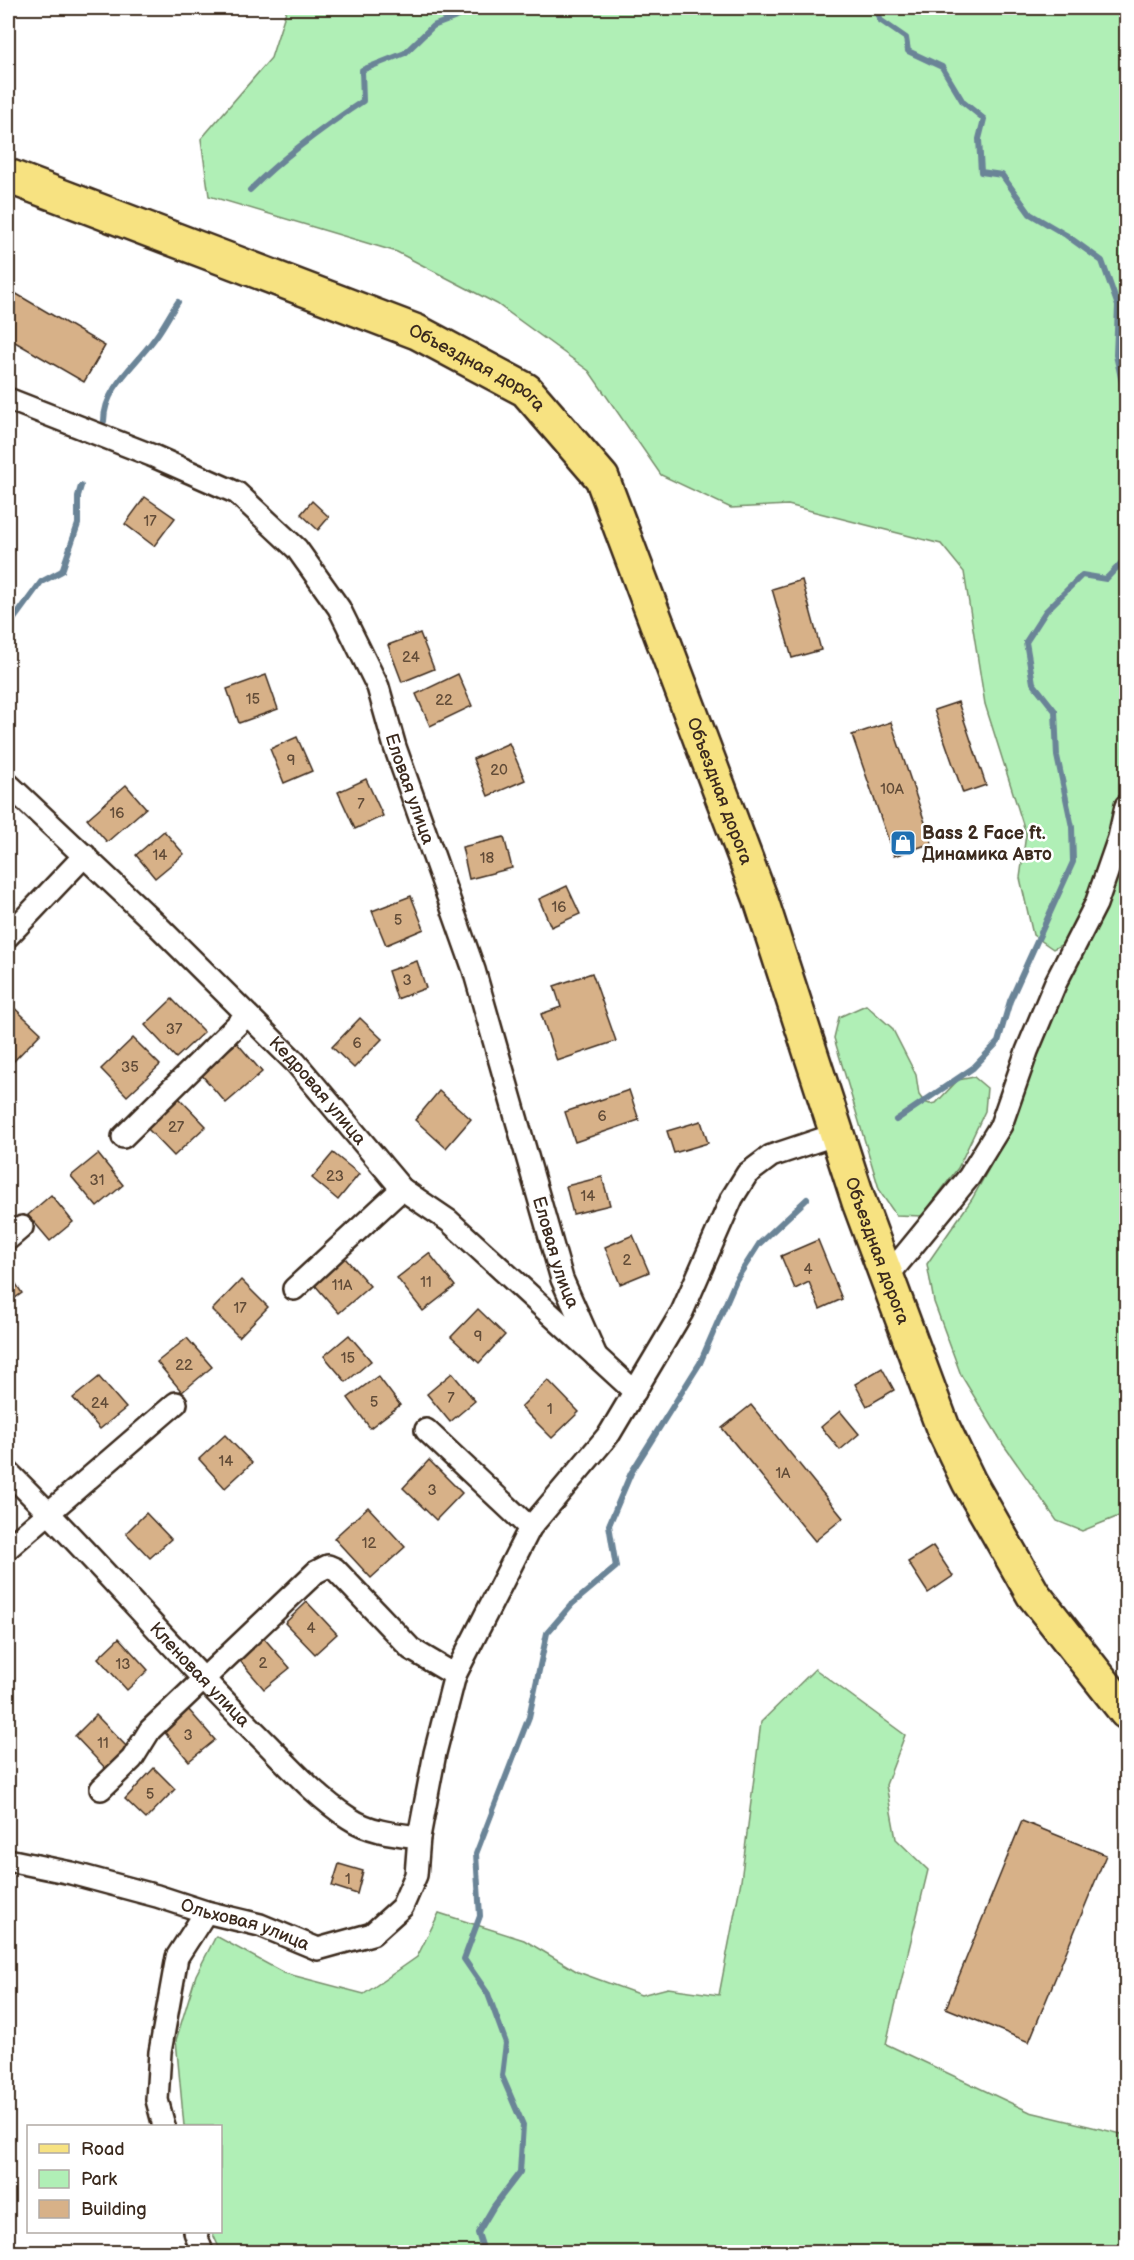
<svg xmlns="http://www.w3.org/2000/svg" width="1134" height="2260" font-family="'Balsamiq Sans',sans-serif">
  <rect width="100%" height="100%" fill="#fff"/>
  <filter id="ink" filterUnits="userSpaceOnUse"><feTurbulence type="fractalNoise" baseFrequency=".0167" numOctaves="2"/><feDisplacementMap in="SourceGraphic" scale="12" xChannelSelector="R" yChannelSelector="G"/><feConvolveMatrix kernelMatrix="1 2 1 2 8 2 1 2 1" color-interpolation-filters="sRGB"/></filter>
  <g filter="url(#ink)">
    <g fill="#b0efb6" stroke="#768c6a" stroke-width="1.5">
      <polygon points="287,8 1126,8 1126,776 1116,822 1093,886 1065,943 1053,949 1033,935 1020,878 1026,834 985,704 964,572 941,544 788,505 731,508 661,475 589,371 497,304 397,252 209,196 201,139 271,58"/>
      <polygon points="1126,827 1126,1509 1119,1516 1082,1531 1057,1521 1003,1444 961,1375 934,1302 927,1264 972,1199 1013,1125 1044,1027"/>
      <polygon points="866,1005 892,1028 916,1075 919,1095 924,1102 930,1104 936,1103 958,1080 974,1077 987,1088 985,1111 958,1168 922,1216 896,1215 880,1192 834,1038 839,1017"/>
      <polygon points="815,1669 905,1735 886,1785 896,1839 928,1870 886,2044 1030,2112 1126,2135 1126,2252 221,2252 212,2232 220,2232 220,2126 184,2126 176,2040 196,1975 216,1936 284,1973 364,1994 417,1957 439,1913 524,1940 578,1972 641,1995 668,1988 719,1995 741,1881 761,1722"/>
    </g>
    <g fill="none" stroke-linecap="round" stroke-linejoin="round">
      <g stroke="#6b8497" stroke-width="6">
        <polyline points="875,8 880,20 906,38 908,51 942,67 963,102 984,119 979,139 981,172 1002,175 1030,214 1066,235 1102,261 1118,306 1116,355 1126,400"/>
        <path d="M250,190C284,156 322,128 363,101L362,70L405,53L433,26L480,8"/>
        <path d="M104,421C104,389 134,366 152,342C162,330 169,315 178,302"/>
        <polyline points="8,627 41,582 62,571 78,524 78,496 81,486"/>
        <polyline points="896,1120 973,1068 998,1042 1010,1001 1073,862 1072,827 1057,756 1055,711 1033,683 1026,642 1046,611 1082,575 1106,579 1126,558"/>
        <polyline points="484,2252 478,2233 494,2206 520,2172 523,2125 502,2076 506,2043 488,1994 464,1959 480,1916 476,1854 529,1717 547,1633 572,1604 616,1567 609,1525 631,1473 700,1363 736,1280 759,1244 807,1199"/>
      </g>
    </g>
    <g fill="#d7b188" stroke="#3b2a1e" stroke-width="1.5">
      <polygon points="8,289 105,346 84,382 8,338"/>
      <polygon points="145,497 175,518 154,546 125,524"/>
      <polygon points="312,501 329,517 318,530 301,514"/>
      <polygon points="802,580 821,650 792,658 772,589"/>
      <polygon points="420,633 434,669 402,682 388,645"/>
      <polygon points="458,674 472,706 430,726 416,694"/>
      <polygon points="266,675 278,709 239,723 227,689"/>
      <polygon points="958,702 986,785 963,793 934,710"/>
      <polygon points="891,722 932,843 894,856 852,735"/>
      <polygon points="297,737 312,771 284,783 270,749"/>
      <polygon points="509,743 525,780 488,796 473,759"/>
      <polygon points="366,779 383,816 355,829 338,792"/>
      <polygon points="126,785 146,808 107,842 87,819"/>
      <polygon points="164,831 184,854 155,878 136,855"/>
      <polygon points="504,837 512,868 469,879 462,847"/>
      <polygon points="567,886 580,914 551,927 539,899"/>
      <polygon points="8,893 15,902 8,909"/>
      <polygon points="411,896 424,929 386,945 372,911"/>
      <polygon points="417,961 426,988 397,999 388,971"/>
      <polygon points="592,973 616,1041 557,1061 541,1014 561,1007 554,986"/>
      <polygon points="172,999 204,1032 176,1058 145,1025"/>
      <polygon points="8,1002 41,1033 10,1065 8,1062"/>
      <polygon points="360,1018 382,1039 354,1068 332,1047"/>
      <polygon points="133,1038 160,1065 127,1096 101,1069"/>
      <polygon points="237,1043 262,1072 226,1103 200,1073"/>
      <polygon points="629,1090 639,1120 575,1142 565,1112"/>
      <polygon points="439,1091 471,1119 446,1148 415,1120"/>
      <polygon points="179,1098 206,1126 174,1156 147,1128"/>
      <polygon points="701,1121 708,1143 674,1153 667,1131"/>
      <polygon points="333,1153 359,1174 338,1200 312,1178"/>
      <polygon points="98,1154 123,1185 97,1207 71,1176"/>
      <polygon points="602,1177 610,1205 573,1214 566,1186"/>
      <polygon points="51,1195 73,1222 50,1241 28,1215"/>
      <polygon points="633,1235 649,1272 620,1284 605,1247"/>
      <polygon points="818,1240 842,1299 820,1309 809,1282 795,1289 781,1256"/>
      <polygon points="429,1253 455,1286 423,1311 397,1278"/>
      <polygon points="344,1257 370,1286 339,1313 314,1284"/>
      <polygon points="8,1272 22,1293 8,1303"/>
      <polygon points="241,1280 268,1307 239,1337 212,1310"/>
      <polygon points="478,1309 505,1335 479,1363 451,1337"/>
      <polygon points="349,1335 371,1361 346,1382 324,1356"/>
      <polygon points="187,1338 212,1367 182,1392 157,1362"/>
      <polygon points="882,1368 894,1390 867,1406 855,1384"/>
      <polygon points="452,1373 475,1401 450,1422 427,1394"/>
      <polygon points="378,1376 400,1405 370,1428 348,1398"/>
      <polygon points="99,1377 126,1408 100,1429 73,1398"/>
      <polygon points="548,1380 579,1412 552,1438 521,1407"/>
      <polygon points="751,1405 843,1518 815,1541 722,1428"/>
      <polygon points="840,1411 859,1434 840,1450 821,1427"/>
      <polygon points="225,1435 252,1463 225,1488 199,1459"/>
      <polygon points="429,1460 462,1493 436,1520 403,1488"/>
      <polygon points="368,1507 405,1547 371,1578 334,1538"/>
      <polygon points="146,1513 171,1539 150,1558 126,1533"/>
      <polygon points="933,1546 953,1576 928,1593 908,1562"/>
      <polygon points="307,1602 337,1634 315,1654 285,1623"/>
      <polygon points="263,1637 290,1668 264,1689 237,1657"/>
      <polygon points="119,1638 148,1670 127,1690 98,1658"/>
      <polygon points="8,1688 15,1699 8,1704"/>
      <polygon points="188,1709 215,1740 189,1761 162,1729"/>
      <polygon points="96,1715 130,1750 108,1771 75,1736"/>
      <polygon points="154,1768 175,1789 146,1819 125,1799"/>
      <polygon points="1022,1821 1106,1855 1029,2042 946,2008"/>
      <polygon points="339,1864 363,1871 357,1894 332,1886"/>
    </g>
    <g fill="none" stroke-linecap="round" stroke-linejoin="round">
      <g stroke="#3b2a1e" stroke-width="26">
        <g id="street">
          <path id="s1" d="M8,399L151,455L237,493L297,549L339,608L378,687L395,747L474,970L562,1279L596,1356"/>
          <path id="s2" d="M8,784L155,923L296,1063L402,1189L449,1221L635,1392"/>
          <polyline points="8,936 85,855"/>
          <polyline points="123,1137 247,1015"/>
          <polyline points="8,1239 22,1227"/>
          <polyline points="887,1277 969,1177 1001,1125 1027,1051 1055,984 1096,904 1119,838 1126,806"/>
          <polyline points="294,1289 402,1189"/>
          <polyline points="426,1430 530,1528"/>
          <path id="s3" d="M8,1472C92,1554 168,1645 252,1729C283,1759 313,1795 349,1818C370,1832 394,1834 419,1837"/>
          <polyline points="8,1548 176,1403"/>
          <polyline points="101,1789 132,1759 150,1730 316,1572 328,1566 335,1569 411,1649 455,1675"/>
          <path id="s4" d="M8,1860L71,1873L157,1896L206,1912L260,1925L318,1949L372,1934L402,1907L416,1875L419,1837L435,1753L455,1675L530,1528L610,1433L682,1312L732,1198L747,1174L771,1156L837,1134"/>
          <polyline points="164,2126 157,2100 160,2052 177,1957 206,1912"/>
          <polyline points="195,2232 202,2252"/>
        </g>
      </g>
      <g stroke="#3b2a1e" stroke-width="38">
        <g id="primary">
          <path id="s5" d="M8,176L417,332L526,390L602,478L760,897L859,1202L943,1428L969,1482L1033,1594L1126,1712"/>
        </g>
      </g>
      <use href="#street" stroke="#fff" stroke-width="21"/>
      <use href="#primary" stroke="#f7e281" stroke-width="33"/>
    </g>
  </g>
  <defs>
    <g id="shop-square" transform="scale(1.35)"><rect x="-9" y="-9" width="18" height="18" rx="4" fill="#1f6fb2" stroke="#fff"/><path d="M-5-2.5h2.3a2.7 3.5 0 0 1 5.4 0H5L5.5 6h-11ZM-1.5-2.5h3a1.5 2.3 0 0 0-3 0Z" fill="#fff"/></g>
  </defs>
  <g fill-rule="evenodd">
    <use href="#shop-square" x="903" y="843"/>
  </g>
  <g text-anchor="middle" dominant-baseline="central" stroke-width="5" stroke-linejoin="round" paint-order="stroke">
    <g font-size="15" fill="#624c38">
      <text x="150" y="521">17</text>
      <text x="411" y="657">24</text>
      <text x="253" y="699">15</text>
      <text x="444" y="700">22</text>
      <text x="291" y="760">9</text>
      <text x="499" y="770">20</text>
      <text x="892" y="789">10А</text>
      <text x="361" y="804">7</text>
      <text x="117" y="813">16</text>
      <text x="160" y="855">14</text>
      <text x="487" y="858">18</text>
      <text x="559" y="907">16</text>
      <text x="398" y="920">5</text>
      <text x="407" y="980">3</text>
      <text x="174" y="1029">37</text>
      <text x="357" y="1043">6</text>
      <text x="130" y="1067">35</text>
      <text x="602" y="1116">6</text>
      <text x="176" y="1127">27</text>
      <text x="335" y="1176">23</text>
      <text x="97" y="1180">31</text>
      <text x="588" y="1196">14</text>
      <text x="627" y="1260">2</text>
      <text x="808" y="1269">4</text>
      <text x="426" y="1282">11</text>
      <text x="342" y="1285">11А</text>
      <text x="240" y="1308">17</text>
      <text x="478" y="1336">9</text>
      <text x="348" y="1358">15</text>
      <text x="184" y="1365">22</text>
      <text x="451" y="1398">7</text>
      <text x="374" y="1402">5</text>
      <text x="100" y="1403">24</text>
      <text x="550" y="1409">1</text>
      <text x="226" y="1461">14</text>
      <text x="783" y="1473">1А</text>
      <text x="432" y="1490">3</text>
      <text x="369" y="1543">12</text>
      <text x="311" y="1628">4</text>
      <text x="263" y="1663">2</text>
      <text x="123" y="1664">13</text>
      <text x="188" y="1735">3</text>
      <text x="103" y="1743">11</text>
      <text x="150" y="1794">5</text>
      <text x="348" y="1879">1</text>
    </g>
    <g font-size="18" fill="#3b2a1e" stroke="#fff">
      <text stroke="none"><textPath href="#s5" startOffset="508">Объездная дорога</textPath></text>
      <text stroke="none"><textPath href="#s1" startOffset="597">Еловая улица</textPath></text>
      <text stroke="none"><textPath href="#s5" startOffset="1012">Объездная дорога</textPath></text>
      <text stroke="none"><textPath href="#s2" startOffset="436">Кедровая улица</textPath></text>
      <text stroke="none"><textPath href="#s5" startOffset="1498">Объездная дорога</textPath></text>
      <text stroke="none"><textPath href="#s1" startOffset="1083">Еловая улица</textPath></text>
      <text stroke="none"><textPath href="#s3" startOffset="279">Кленовая улица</textPath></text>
      <text stroke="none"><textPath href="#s4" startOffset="246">Ольховая улица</textPath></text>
    </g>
    <g font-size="18" font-weight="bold" fill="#3b2a1e" stroke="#fff" text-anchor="start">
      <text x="922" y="833">Bass 2 Face ft.<tspan x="922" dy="21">Динамика Авто</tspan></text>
    </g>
  </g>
  <rect width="1134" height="2260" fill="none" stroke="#fff" stroke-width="30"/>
  <rect x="15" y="15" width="1104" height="2230" fill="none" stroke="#3b2a1e" stroke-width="2" filter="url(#ink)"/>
  <rect x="27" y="2125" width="195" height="108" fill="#ffffff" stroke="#b1aaa5" stroke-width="1.5"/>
  <rect x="39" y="2144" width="30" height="9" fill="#f7e281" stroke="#b1aaa5" stroke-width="1.5"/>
  <text x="81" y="2155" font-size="18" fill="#3b2a1e">Road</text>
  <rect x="39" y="2170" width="30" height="18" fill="#b0efb6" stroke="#b1aaa5" stroke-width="1.5"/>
  <text x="81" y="2185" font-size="18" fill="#3b2a1e">Park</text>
  <rect x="39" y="2200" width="30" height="18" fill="#d7b188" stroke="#b1aaa5" stroke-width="1.5"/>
  <text x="81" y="2215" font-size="18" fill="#3b2a1e">Building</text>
</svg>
